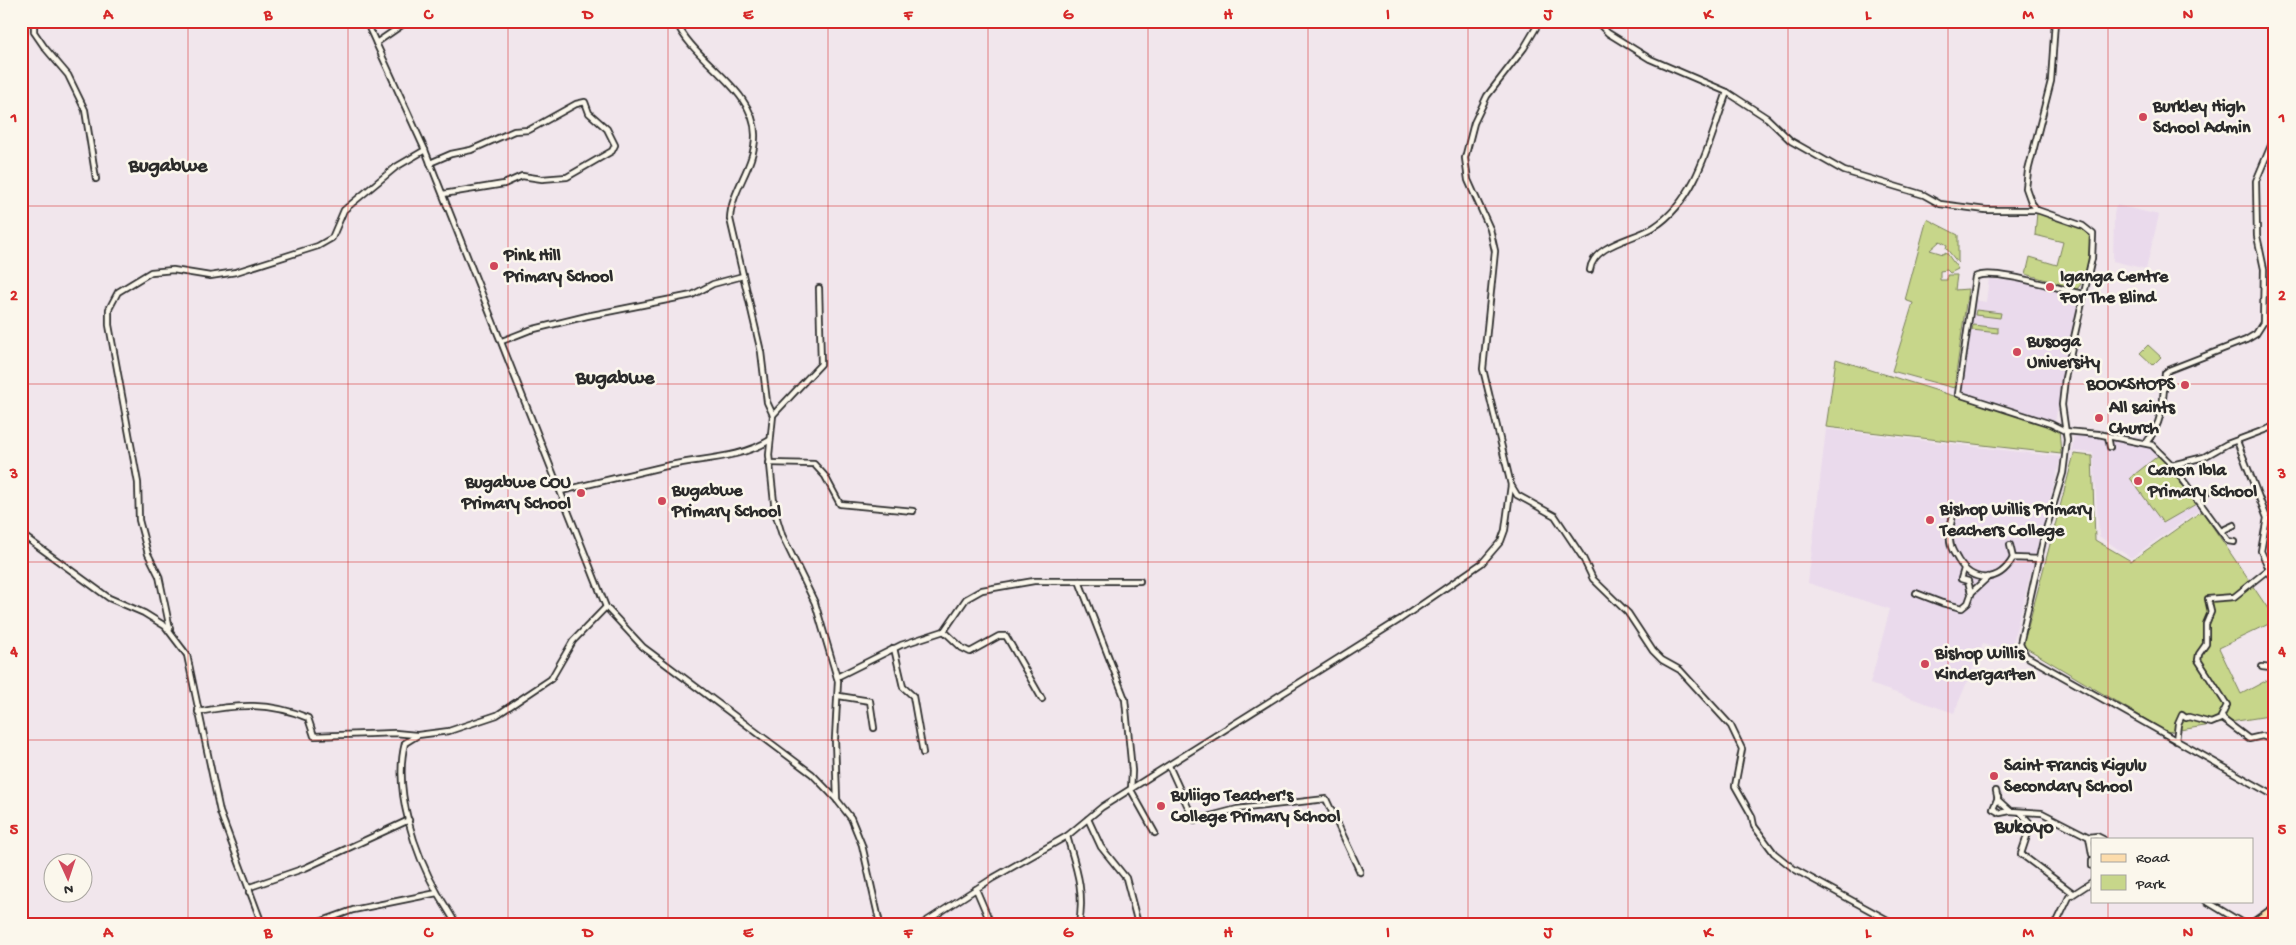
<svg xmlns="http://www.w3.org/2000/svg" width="2296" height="945" font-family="'Gochi Hand',sans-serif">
  <rect width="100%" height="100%" fill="#f1e6ec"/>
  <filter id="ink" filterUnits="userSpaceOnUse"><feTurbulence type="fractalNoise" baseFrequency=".02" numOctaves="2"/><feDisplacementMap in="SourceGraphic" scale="10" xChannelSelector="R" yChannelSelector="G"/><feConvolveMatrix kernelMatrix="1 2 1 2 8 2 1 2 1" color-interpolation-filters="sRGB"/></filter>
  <g filter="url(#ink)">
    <g fill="#eadaec">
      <polygon points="2116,205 2159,215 2146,269 2113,261 2114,215"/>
      <polygon points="1989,279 2027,283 2064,293 2078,300 2055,422 1961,393 1975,300 1986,302"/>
      <polygon points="1826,429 2061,457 2010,653 1983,644 1954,713 1870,684 1890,609 1808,583"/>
      <polygon points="2074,434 2134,441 2151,446 2159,452 2201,509 2131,558 2099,536 2093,453 2072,451"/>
    </g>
    <g fill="#c7d68a" stroke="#79805a">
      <path d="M2037,212L2083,227L2092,234C2091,254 2091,274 2077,289L2026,274L2030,257L2057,265L2063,242L2035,235Z"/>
      <polygon points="1927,219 1958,235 1958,263 1946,248 1947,245 1940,241 1930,250 1943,254 1946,252 1958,269 1950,273 1947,270 1940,271 1940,280 1947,280 1947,275 1957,275 1955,290 1968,289 1954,388 1892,371 1913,303 1905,300"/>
      <polygon points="1976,310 2001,313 2000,318 1975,315"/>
      <polygon points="1973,325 1998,328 1998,333 1972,330"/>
      <polygon points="2148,345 2161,357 2153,365 2140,353"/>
      <polygon points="1836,359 2059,429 2061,454 1826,427"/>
      <polygon points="2074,454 2092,456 2095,540 2131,561 2202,511 2275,619 2275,621 2219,648 2241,694 2273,677 2275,715 2167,732 2023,646"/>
      <polygon points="2159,455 2196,504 2163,523 2130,478"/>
    </g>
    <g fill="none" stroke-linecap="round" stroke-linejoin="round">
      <g stroke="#2b2b2b" stroke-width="8">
        <g id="minor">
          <polyline points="34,21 34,32 45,48 68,75 85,110 96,179"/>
          <polyline points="366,21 425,150 606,607 643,647 812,774 837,800 851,818 862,845 880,924"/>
          <path d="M676,21C692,61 756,89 755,136C755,167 731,190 730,219L761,352L767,402L773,415L769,455L775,512L782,535L815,603L838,681L835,739L837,800"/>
          <polyline points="1540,21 1524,48 1487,96 1474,123 1465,158 1468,180 1490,229 1495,251 1483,369 1511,485 1517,495 1555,516 1583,558 1593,579 1628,613 1653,651 1662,660 1680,670 1731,726 1742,749 1735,786 1752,816 1754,826 1774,853 1794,869 1895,924"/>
          <polyline points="1596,21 1608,33 1650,59 1727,92 1767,118 1791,141 1844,171 1924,195 1940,204 1986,210 2037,210 2083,226 2093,234 2092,258 2065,378 2062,405 2067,440 2063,473 2044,536 2020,644 2026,656 2275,796"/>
          <polyline points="376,43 408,21"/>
          <polyline points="430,163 451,154 471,150 514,131 529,130 576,104 585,102 589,113 607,129 615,145 612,151 567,177 542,179 522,176 504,184 443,194"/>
          <polyline points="2037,210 2031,202 2026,188 2028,171 2051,81 2055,21"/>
          <path d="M1590,270C1593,244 1636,239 1654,227C1698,199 1710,138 1727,92"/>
          <path d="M2083,294C2062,290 1993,267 1975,277L1958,394L2051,424L2065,431L2098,434L2152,445L2172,465L2228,541L2234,542"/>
          <polyline points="502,341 530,330 587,316 692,295 713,284 743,276"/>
          <polyline points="773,415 821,364 819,288"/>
          <polyline points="2108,436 2110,447"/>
          <polyline points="2237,441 2267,518 2261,551 2269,569 2234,597 2208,599 2211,612 2206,624 2206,644 2199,654 2198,660 2227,705 2221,717 2224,720 2249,739 2262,736 2270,739 2275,736"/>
          <path d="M2146,443C2164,422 2163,399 2165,373L2169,370L2246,340L2256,334L2263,323L2264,269L2257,236L2256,181L2275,136"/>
          <polyline points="769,463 814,464 825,476 840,504 913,511"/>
          <polyline points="2172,465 2204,457 2227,444 2275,426"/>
          <path d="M561,491C596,483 631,474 666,466C701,458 740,459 770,440"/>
          <polyline points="2196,500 2208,491"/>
          <path d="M1954,511C1951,523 1948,535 1951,546C1952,551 1956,556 1958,560C1973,584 1999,583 2013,558L2040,559"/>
          <polyline points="2221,531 2234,525"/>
          <polyline points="21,534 109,598 144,613 165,626 187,655 220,812 262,924"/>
          <polyline points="2010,545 2013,558"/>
          <polyline points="1964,569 1961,579 1968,581 1971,593"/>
          <polyline points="2267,572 2275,578"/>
          <polyline points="1079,581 1125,699 1132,771 1131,790 1155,833"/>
          <polyline points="1916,593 1942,603 1962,608 1968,603 1972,592 1988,577"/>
          <polyline points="170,629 159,576 148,554 139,520 138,483 109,325 109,309 118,292 151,272 173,270 210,276 236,272 318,246 332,238 344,210 396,167 425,150"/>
          <polyline points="944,631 962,648 970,652 999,636 1006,636 1042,699"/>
          <polyline points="894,648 903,687 913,696 923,753"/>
          <polyline points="2262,667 2271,668 2275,676"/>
          <polyline points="837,677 901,645 944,631 966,599 982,590 1034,581 1140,581"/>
          <polyline points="839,696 870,701 874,728"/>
          <path d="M198,712C236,704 272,702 308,718L314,736L395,733L416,735"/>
          <polyline points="2176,741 2178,724 2182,715 2186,718 2189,717 2211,723 2223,718"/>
          <path d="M1169,766C1174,776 1191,816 1195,820L1237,809L1326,799L1360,872"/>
          <polyline points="1996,791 1998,800 2010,811 2042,813 2089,837 2097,836 2103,839"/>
          <polyline points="1998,797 1993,809 2000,813 2010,811"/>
          <polyline points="2021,813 2029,822 2029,830 2021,854 2073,893"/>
          <polyline points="1088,819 1101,847 1126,878 1138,924"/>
          <path d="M1067,836C1076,868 1085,890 1079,924"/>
          <polyline points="2089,837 2092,854"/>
          <polyline points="2092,860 2092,866"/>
          <polyline points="976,889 991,924"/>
          <polyline points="249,892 250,887 305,868 409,820"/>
          <polyline points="2206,901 2244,924"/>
          <polyline points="21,923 41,924"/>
          <polyline points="314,924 353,910 437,893"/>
          <path d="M456,924C450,913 444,904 438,894C415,854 393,790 405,743L418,735L449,731L497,715L551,679L573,641L606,607"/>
          <polyline points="922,924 993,878 1067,836 1102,807 1399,620 1482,563 1501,541 1505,530 1511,485"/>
          <polyline points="1926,924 1928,924"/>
          <polyline points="2056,924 2069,897 2092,882"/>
        </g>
      </g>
      <g stroke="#2b2b2b" stroke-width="9">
        <polyline id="major" points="2251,924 2275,907"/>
      </g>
      <use href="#minor" stroke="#fbf7ec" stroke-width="4.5"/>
      <use href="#major" stroke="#fcdcac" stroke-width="5.5"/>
    </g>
  </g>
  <path fill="none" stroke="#d62828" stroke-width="1" stroke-opacity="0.55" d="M188,21V924M348,21V924M508,21V924M668,21V924M828,21V924M988,21V924M1148,21V924M1308,21V924M1468,21V924M1628,21V924M1788,21V924M1948,21V924M2108,21V839M21,206H2275M21,384H2275M21,562H2275M21,740H2275M2108,901V924"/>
  <g fill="#d1495b" stroke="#fbf7ec" stroke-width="2">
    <circle cx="2143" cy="117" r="5"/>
    <circle cx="494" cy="266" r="5"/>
    <circle cx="2050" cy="287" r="5"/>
    <circle cx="2017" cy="352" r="5"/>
    <circle cx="2185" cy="385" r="5"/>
    <circle cx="2099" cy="418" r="5"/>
    <circle cx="2138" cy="481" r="5"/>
    <circle cx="581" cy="493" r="5"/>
    <circle cx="662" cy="501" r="5"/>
    <circle cx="1930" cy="520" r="5"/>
    <circle cx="1925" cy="664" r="5"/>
    <circle cx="1994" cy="776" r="5"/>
    <circle cx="1161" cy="806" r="5"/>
  </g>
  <g text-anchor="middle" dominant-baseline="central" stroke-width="5" stroke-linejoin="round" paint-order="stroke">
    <g font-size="18" font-weight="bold" fill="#2b2b2b" stroke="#fbf7ec" text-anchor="start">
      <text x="2153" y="107">Burkley High<tspan x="2153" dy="21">School Admin</tspan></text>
      <text x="504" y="256">Pink Hill<tspan x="504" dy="21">Primary School</tspan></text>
      <text x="2060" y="277">Iganga Centre<tspan x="2060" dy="21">For The Blind</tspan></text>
      <text x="2027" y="342">Busoga<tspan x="2027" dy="21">University</tspan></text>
      <text x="2175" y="385" text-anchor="end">BOOKSHOPS</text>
      <text x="2109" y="408">All saints<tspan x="2109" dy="21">Church</tspan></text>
      <text x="2148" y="471">Canon Ibla<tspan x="2148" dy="21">Primary School</tspan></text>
      <text x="571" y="483" text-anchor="end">Bugabwe COU<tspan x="571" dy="21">Primary School</tspan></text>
      <text x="672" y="491">Bugabwe<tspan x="672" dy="21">Primary School</tspan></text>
      <text x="1940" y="510">Bishop Willis Primary<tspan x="1940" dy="21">Teachers College</tspan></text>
      <text x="1935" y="654">Bishop Willis<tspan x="1935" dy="21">Kindergarten</tspan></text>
      <text x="2004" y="766">Saint Francis Kigulu<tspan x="2004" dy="21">Secondary School</tspan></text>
      <text x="1171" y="796">Buliigo Teacher's<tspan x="1171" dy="21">College Primary School</tspan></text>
    </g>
    <g font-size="20" font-weight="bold" fill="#2b2b2b" stroke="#fbf7ec">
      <text x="168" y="167">Bugabwe</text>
      <text x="615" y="379">Bugabwe</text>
      <text x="2024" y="828">Bukoyo</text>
    </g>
  </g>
  <rect width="2296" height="945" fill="none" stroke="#fbf7ec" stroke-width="55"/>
  <rect x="2091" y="838" width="162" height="65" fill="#fbf7ec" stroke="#a8a59f"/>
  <rect x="2101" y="854" width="25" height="8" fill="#fcdcac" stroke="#a8a59f"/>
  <text x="2136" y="862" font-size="15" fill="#2b2b2b">Road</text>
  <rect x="2101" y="875" width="25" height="15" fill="#c7d68a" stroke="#a8a59f"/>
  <text x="2136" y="888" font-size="15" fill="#2b2b2b">Park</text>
  <g transform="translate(68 878) rotate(177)"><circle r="24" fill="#fbf7ec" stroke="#a8a59f"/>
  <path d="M0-4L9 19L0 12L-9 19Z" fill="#d1495b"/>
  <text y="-8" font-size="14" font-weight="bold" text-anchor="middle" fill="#2b2b2b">N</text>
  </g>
  <rect x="28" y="28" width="2240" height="890" fill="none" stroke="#d62828" stroke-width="2"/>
  <g font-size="16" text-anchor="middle" font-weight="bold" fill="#d62828">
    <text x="108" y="19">A</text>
    <text x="268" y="19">B</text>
    <text x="428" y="19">C</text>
    <text x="588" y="19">D</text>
    <text x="748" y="19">E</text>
    <text x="908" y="19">F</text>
    <text x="1068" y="19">G</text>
    <text x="1228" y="19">H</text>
    <text x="1388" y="19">I</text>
    <text x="1548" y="19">J</text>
    <text x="1708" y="19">K</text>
    <text x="1868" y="19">L</text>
    <text x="2028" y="19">M</text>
    <text x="2188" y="19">N</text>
    <text x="14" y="122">1</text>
    <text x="2282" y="122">1</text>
    <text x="14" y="300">2</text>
    <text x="2282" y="300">2</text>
    <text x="14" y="478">3</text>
    <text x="2282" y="478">3</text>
    <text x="14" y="656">4</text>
    <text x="2282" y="656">4</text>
    <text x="14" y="834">5</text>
    <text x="2282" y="834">5</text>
    <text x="108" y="937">A</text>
    <text x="268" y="937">B</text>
    <text x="428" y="937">C</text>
    <text x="588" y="937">D</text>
    <text x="748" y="937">E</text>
    <text x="908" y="937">F</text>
    <text x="1068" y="937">G</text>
    <text x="1228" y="937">H</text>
    <text x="1388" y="937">I</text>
    <text x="1548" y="937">J</text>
    <text x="1708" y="937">K</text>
    <text x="1868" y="937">L</text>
    <text x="2028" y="937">M</text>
    <text x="2188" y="937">N</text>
  </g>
</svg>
